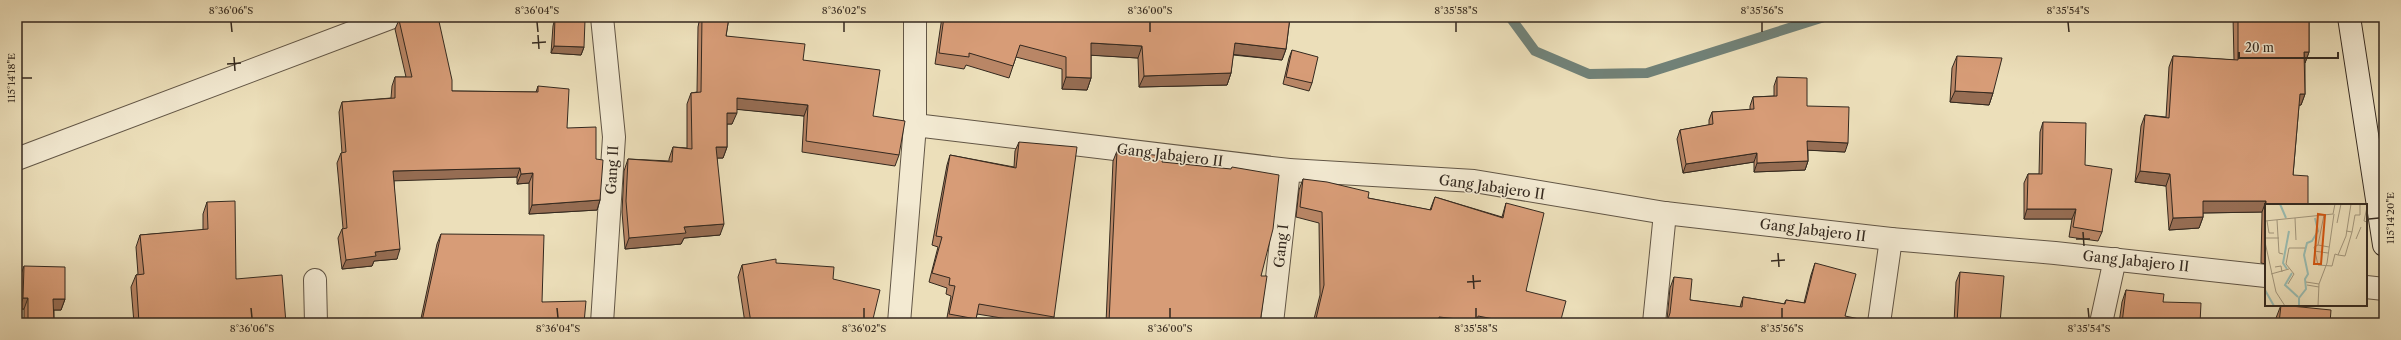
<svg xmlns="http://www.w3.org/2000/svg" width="2401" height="340" font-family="'Libre Caslon Text',serif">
  <rect width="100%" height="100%" fill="#ecdfba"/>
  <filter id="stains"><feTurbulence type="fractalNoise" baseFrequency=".005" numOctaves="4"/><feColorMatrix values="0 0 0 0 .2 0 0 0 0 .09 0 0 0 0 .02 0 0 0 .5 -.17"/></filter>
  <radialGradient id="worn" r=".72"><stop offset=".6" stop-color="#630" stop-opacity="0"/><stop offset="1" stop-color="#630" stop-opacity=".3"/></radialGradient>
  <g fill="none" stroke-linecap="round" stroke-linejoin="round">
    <polyline stroke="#718177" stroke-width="10" points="1510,17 1535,51 1589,74 1647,73 1824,17"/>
    <g stroke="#625646" stroke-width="24">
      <g id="street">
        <polyline points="602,17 614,137 602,323"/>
        <polyline points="915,17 915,125"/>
        <polyline points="17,159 393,17"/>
        <polyline points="315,280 316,323"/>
        <polyline points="2366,287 2384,289"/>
        <polyline points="899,323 915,125 1289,170 1474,181 1665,213 1891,239 2055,253 2266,276"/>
        <polyline points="1272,323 1289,170"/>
        <polyline points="1654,323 1665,213"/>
        <polyline points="1879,323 1891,239"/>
        <polyline points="2101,323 2115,259"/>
      </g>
    </g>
    <g stroke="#34291f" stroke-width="24">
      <polyline id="secondary" points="2349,17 2384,245"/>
    </g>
    <use href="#street" stroke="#f3ead2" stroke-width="22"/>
    <use href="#secondary" stroke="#f3ead2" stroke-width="22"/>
  </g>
  <g fill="#b98666" stroke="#34291f">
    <polygon points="700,17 729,17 726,36 803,60 873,116 899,155 895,166 802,152 804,116 737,109 732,124 727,124 727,147 723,158 717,158 720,235 684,238 681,244 625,249 622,212 624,171 628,159 669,161 669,159 673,147 687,148 687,104 691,93 697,92 698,27"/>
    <polygon points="942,17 1290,17 1286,49 1282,60 1233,55 1231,73 1227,85 1139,87 1138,58 1091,55 1091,78 1087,90 1062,89 1062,69 1016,57 1009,78 966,65 964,69 935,64"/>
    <polygon points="2233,17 2309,17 2309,52 2305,63 2305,94 2301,105 2299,105 2293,175 2308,205 2266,205 2266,264 2261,263 2262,212 2203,213 2203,217 2199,228 2169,230 2166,186 2135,182 2141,126 2145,115 2166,117 2169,67 2173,56 2234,60"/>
    <polygon points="555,18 584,47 581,55 551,53 553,26"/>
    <polygon points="399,20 452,91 536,92 538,86 567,128 596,159 600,200 597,210 529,214 529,183 517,184 517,177 394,180 397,259 374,261 372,266 342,269 338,238 342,229 343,228 337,163 341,153 342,153 339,112 342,102 391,98 392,86 395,77 406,77 395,29"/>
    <polygon points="1292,50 1312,83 1309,91 1283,84 1289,58"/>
    <polygon points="1957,56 1993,93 1989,105 1950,102 1952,68"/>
    <polygon points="1777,77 1807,106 1845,152 1808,150 1808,161 1805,170 1754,172 1754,162 1683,173 1677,139 1680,130 1709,125 1709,120 1712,112 1750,110 1750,106 1753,97 1774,96 1774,86"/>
    <polygon points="2043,122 2085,165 2102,232 2098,241 2069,237 2072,219 2024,219 2024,183 2028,174 2039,174 2040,132"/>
    <polygon points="1019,142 1054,317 1051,323 1032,323 977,314 975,323 946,323 951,296 946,294 947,288 929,282 938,247 932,245 947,165 950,155 1014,167 1015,151"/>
    <polygon points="1117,151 1162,162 1261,276 1260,323 1106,323 1113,161"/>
    <polygon points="1303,179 1368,198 1430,210 1435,197 1502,217 1506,203 1526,291 1560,323 1313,323 1320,295 1319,223 1296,217 1299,190"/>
    <polygon points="207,202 236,279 286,323 134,323 131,287 136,275 138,274 136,247 140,235 203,230 203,214"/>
    <polygon points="441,234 542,302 584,323 420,323 437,244"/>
    <polygon points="776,263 873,319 883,323 745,323 738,277 742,265"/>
    <polygon points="1815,263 1845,316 1667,320 1670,288 1674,277 1690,300 1740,307 1743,297 1784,304 1786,300 1804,303 1811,275"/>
    <polygon points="24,266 65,299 61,310 54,310 54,323 24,323 24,309 19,309 20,277"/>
    <polygon points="1960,272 2000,323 1954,323 1956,282"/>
    <polygon points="2126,290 2163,302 2200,323 2119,323 2122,302"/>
    <polygon points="2281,305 2330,323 2276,323 2276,318"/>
  </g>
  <g fill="#966d53" stroke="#34291f">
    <polygon points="2146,17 2172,17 2171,18 2145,20"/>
    <polygon points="1091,43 1142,46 1138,58 1087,55"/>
    <polygon points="1235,43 1286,49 1282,60 1230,54"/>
    <polygon points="554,46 584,47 581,55 551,53"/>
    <polygon points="2304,52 2309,52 2305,63"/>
    <polygon points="1231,73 1227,85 1139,87 1144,76"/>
    <polygon points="1066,77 1091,78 1087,90 1062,89"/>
    <polygon points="1955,91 1993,93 1989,105 1950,102"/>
    <polygon points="2300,94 2305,94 2301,105 2296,105"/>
    <polygon points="737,98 808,105 804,116 733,109"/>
    <polygon points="727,113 737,113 732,124 723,124"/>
    <polygon points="1807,141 1848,143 1845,152 1804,150"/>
    <polygon points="716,147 727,147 723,158 712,158"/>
    <polygon points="1757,153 1754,162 1683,173 1686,164"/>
    <polygon points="1808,161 1805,170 1754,172 1757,163"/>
    <polygon points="520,168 517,177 390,181 393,171"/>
    <polygon points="2140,171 2170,174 2166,186 2135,182"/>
    <polygon points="533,173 529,183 517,184 521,174"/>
    <polygon points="600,200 597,210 529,214 532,205"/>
    <polygon points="2203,201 2266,201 2262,212 2199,213"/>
    <polygon points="2027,209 2076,209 2072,219 2024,219"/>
    <polygon points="2203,217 2199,228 2169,230 2173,218"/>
    <polygon points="724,224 720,235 684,238 681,244 625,249 629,238 684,227"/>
    <polygon points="400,249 397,259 374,261 372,266 342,269 346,260 375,252"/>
    <polygon points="23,298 28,298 24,309 19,309"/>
    <polygon points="53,299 65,299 61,310 49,310"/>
    <polygon points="1439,317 1477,321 1476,323 1437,323"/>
    <rect x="1109" y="322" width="12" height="1"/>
  </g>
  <g fill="#d79c77" stroke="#34291f">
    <polygon points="403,17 438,17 452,80 452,91 538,92 538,86 569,89 567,128 596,127 596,159 603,160 600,200 532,205 533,173 521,174 520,168 393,171 400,249 375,252 376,256 346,260 342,229 347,228 341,153 346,152 342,102 395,98 395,77 412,77 399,20"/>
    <polygon points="702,17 729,17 726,36 805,44 803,60 880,70 873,116 905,121 899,155 806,141 808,105 737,98 737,113 727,113 727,147 716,147 724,224 684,227 686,233 629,238 626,201 628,159 672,162 673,147 692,149 691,93 701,92"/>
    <polygon points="944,17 1290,17 1286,49 1235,43 1231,73 1144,76 1142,46 1091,43 1091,78 1066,77 1066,57 1020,45 1013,66 969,53 969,57 939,53"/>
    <polygon points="2238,17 2309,17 2309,52 2304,52 2305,94 2300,94 2293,175 2308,176 2308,205 2266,205 2266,201 2203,201 2203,217 2173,218 2170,174 2140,171 2145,115 2169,118 2173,56 2238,60"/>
    <polygon points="555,18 585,20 584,47 554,46"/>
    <polygon points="1292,50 1318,57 1312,83 1286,77"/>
    <polygon points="1957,56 2002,58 1993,93 1955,91"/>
    <polygon points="1777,77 1807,78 1807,106 1849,107 1848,143 1807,141 1808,161 1757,163 1757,153 1686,164 1680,130 1713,124 1712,112 1754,109 1753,97 1777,96"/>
    <polygon points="2043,122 2086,123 2085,165 2112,169 2102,232 2073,227 2076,209 2027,209 2028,174 2042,174"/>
    <polygon points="1019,142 1077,147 1054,317 979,304 976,319 949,314 955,286 949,285 950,278 932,273 942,237 936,236 950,155 1016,168"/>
    <polygon points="1117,151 1163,156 1162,162 1231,169 1232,167 1279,175 1273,229 1261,276 1267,276 1260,323 1204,323 1192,321 1191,323 1121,323 1121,322 1109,322"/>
    <polygon points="1303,179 1327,182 1369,192 1368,198 1431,210 1435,197 1503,218 1506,203 1544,213 1526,291 1566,301 1560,323 1515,323 1478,316 1477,321 1439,317 1438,323 1405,323 1399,322 1399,323 1315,323 1324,285 1322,212 1300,207"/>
    <polygon points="235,201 236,279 282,275 286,323 139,323 136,275 144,274 140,235 208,229 207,202"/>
    <polygon points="2266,223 2266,252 2265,252"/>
    <polygon points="441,234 544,235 542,302 586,301 584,323 425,323 425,322 422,321"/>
    <polygon points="776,259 776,263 834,267 833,279 880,290 873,319 883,321 883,323 751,323 742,265"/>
    <polygon points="1815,263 1856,274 1845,316 1869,321 1868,323 1663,323 1668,319 1670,313 1674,277 1692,279 1690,300 1742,307 1743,297 1785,304 1786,300 1805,303"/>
    <polygon points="24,266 65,267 65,299 53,299 54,323 28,323 28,298 23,298"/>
    <polygon points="1960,272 2004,276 2000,323 1957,323"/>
    <polygon points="2126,290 2164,294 2163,302 2201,303 2200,323 2122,323"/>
    <polygon points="2281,305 2331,310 2330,323 2279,323"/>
  </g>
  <path fill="none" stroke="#34291f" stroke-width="1.5" d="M231,22L232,32M537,22L538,32M844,22V32M1150,22V32M1456,22V32M1762,22V32M2068,22L2069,32M538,35L539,49M532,43L546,42M234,57L235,71M227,64L241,63M22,78H32M2369,219L2379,218M2083,232L2084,246M2076,239H2090M1778,253L1779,267M1771,261L1785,260M1473,275L1474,289M1467,282L1481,281M251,308L252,318M557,308L558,318M864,308V318M1170,308V318M1476,308V318M1782,308V318M2088,308L2089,318"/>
  <g text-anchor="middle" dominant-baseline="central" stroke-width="3" stroke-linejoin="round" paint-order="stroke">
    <g font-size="14" fill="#34291f" stroke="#f3ead2">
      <text transform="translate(1170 155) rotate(7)">Gang Jabajero II</text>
      <text transform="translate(612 170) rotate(-87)">Gang II</text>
      <text transform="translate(1492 187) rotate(8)">Gang Jabajero II</text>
      <text transform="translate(1813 230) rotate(7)">Gang Jabajero II</text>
      <text transform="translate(1281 246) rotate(-84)">Gang I</text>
      <text transform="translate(2136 261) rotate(6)">Gang Jabajero II</text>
    </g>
  </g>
  <g transform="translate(2265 204)">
    <rect width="102" height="102" fill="#ecdfba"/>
    <path fill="none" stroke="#99bcb2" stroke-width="2" d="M15,0L21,14M22,65L18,59L24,27M27,69L20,81L33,93M0,86L9,102M34,102V94L41,85L40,75L43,70L39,51L42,39L47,37L53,27L50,14"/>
    <path fill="none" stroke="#a2967c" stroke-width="1" d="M102,3L99,17L102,18M59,11L53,41L64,43M30,14L31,36M12,16L14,49L18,50M0,17L68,10L70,0M2,17L4,29H9M72,19L76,0M81,27L87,28L90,11H95V0M0,34H14M91,35L96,23M0,38L11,88L20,102M53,41L49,43L53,61L67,62L70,50L73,51M49,47L63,49M73,51L81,32L86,0M73,51L80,52L87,28M10,63L16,62L17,68M6,70L24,65M41,78L54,80M23,80L29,70L21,60L24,44H40M42,81L54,83M53,102L54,80L62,59L69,10M75,102H95"/>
    <path fill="#d6540e" fill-opacity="0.15" stroke="#d6540e" stroke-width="2" d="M53,10L60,11L56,60H49Z"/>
    <rect width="102" height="102" fill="none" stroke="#34291f" stroke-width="2"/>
  </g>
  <rect width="2401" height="340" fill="none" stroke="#ecdfba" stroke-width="44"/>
  <path d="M2239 52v6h99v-6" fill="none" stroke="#34291f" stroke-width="2"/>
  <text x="2245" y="52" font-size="12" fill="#34291f" stroke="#f3ead2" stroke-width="3" paint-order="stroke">20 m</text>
  <rect x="22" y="22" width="2357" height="296" fill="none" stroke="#34291f" stroke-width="1.5"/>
  <g font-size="10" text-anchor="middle" fill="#34291f">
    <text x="231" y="14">8°36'06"S</text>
    <text x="537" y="14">8°36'04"S</text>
    <text x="844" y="14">8°36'02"S</text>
    <text x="1150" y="14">8°36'00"S</text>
    <text x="1456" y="14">8°35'58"S</text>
    <text x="1762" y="14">8°35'56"S</text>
    <text x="2068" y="14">8°35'54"S</text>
    <text transform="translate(11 78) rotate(-90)" y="4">115°14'18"E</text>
    <text transform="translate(2390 218) rotate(-90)" y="4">115°14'20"E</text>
    <text x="252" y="332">8°36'06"S</text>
    <text x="558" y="332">8°36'04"S</text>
    <text x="864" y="332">8°36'02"S</text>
    <text x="1170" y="332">8°36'00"S</text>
    <text x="1476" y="332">8°35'58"S</text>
    <text x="1782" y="332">8°35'56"S</text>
    <text x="2089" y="332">8°35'54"S</text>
  </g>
  <rect width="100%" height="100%" filter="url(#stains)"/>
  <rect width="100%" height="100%" fill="url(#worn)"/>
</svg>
